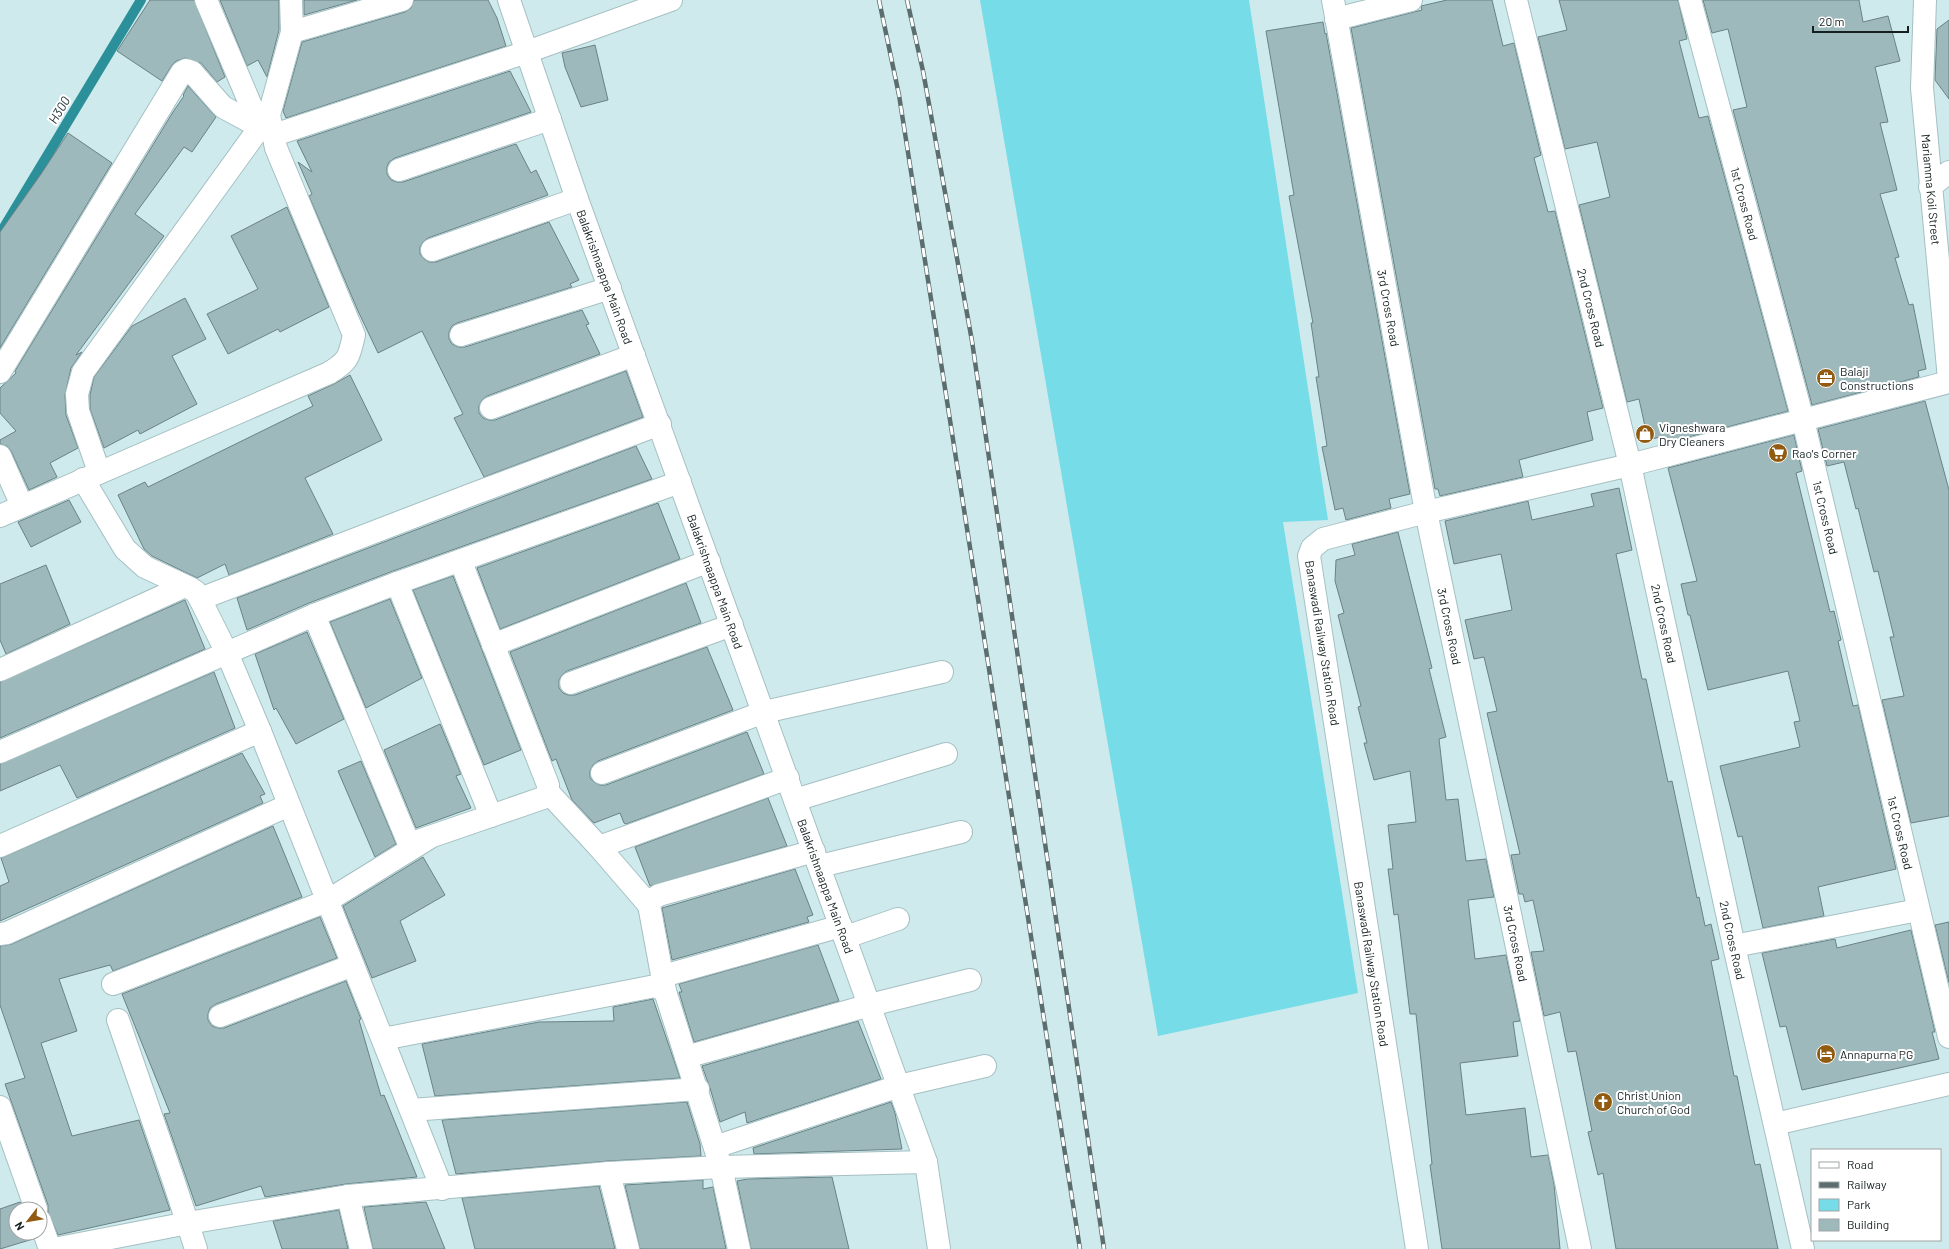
<svg xmlns="http://www.w3.org/2000/svg" width="1949" height="1249" font-family="Barlow,sans-serif">
  <rect width="100%" height="100%" fill="#ceeaed"/>
  <polygon fill="#76dce7" points="980,0 1249,0 1328,520 1283,522 1358,993 1158,1036"/>
  <g fill="none" stroke-linecap="round" stroke-linejoin="round">
    <polyline stroke="#2b909a" stroke-width="10" points="0,234 141,0"/>
  </g>
  <g fill="#9eb9bc" stroke="#698285">
    <polygon points="150,0 194,0 225,77 217,82 201,63 185,58 176,61 172,65 162,81 117,51"/>
    <polygon points="220,0 279,0 279,30 267,77 258,60 247,66"/>
    <polygon points="304,0 357,0 304,15"/>
    <polygon points="414,0 488,0 497,18 506,46 286,118 283,111 302,42 405,12 411,8"/>
    <polygon points="1447,0 1492,0 1503,46 1514,43 1541,155 1534,158 1548,212 1555,211 1603,408 1587,412 1593,440 1519,460 1523,477 1440,496 1438,489 1435,489 1351,28 1422,10 1421,6"/>
    <polygon points="1559,0 1678,0 1687,39 1679,41 1699,118 1708,116 1788,411 1662,444 1660,437 1648,440 1639,399 1627,402 1579,205 1610,197 1597,142 1565,149 1538,37 1567,30"/>
    <polygon points="1703,0 1859,0 1863,22 1888,16 1900,61 1875,67 1888,122 1880,123 1897,190 1880,194 1899,257 1895,258 1909,305 1913,304 1926,369 1918,371 1919,377 1812,405 1733,110 1747,107 1728,29 1712,33"/>
    <polygon points="1949,20 1949,99 1935,80 1937,29"/>
    <polygon points="1323,22 1325,34 1326,33 1410,494 1389,499 1391,508 1346,520 1343,508 1335,510 1322,447 1327,446 1316,377 1319,377 1311,323 1313,323 1289,196 1294,195 1266,31"/>
    <polygon points="595,45 608,100 581,107 565,67 562,53"/>
    <polygon points="510,71 531,112 395,158 389,162 387,167 387,174 391,180 397,182 403,182 516,144 531,173 536,170 548,195 428,238 423,242 420,247 420,254 424,259 429,262 436,262 549,222 579,280 570,284 572,287 457,323 452,326 449,332 449,339 452,344 458,347 465,347 582,310 589,324 586,325 600,354 487,396 482,400 479,406 479,413 483,418 489,420 495,420 626,371 643,417 484,477 454,418 463,414 422,331 378,353 358,311 309,196 312,194 298,162 312,172 297,141"/>
    <polygon points="188,86 216,117 192,152 184,147 135,214 164,236 76,355 82,352 71,368 65,395 66,415 78,448 50,463 57,477 29,490 11,451 7,446 0,444 0,440 16,431 0,413 0,388 16,373 15,371 173,112 184,96 183,95"/>
    <polygon points="68,133 112,163 0,348 0,232 41,174"/>
    <polygon points="287,207 329,307 280,332 278,329 228,354 207,314 258,289 231,236"/>
    <polygon points="185,298 206,339 172,356 197,404 140,434 138,430 104,448 90,409 90,395 94,377 132,326"/>
    <polygon points="350,375 382,440 305,478 333,534 229,575 225,564 197,578 152,556 144,549 118,495 145,482 148,487 313,406 308,396 334,384"/>
    <polygon points="1925,401 1949,490 1949,816 1911,823 1882,700 1904,696 1890,637 1894,637 1878,571 1874,572 1858,508 1856,509 1844,462 1827,466 1818,429"/>
    <polygon points="1794,435 1802,471 1796,473 1830,612 1834,611 1841,640 1838,641 1853,706 1858,705 1896,869 1818,887 1824,916 1763,928 1742,836 1738,837 1720,766 1800,747 1794,722 1800,721 1788,671 1708,690 1690,615 1688,615 1681,584 1697,581 1668,468"/>
    <polygon points="636,446 652,479 393,571 309,603 247,630 237,598"/>
    <polygon points="1619,488 1632,550 1616,554 1642,679 1646,679 1668,782 1672,781 1697,898 1699,897 1705,926 1711,924 1719,959 1711,961 1734,1076 1737,1076 1755,1165 1760,1164 1778,1249 1616,1249 1603,1173 1598,1175 1588,1132 1592,1131 1576,1051 1568,1052 1560,1012 1544,1016 1531,952 1544,951 1533,900 1525,902 1523,894 1519,894 1511,855 1520,854 1487,713 1497,711 1484,657 1474,659 1465,620 1512,610 1501,554 1454,564 1445,521 1528,501 1532,520 1594,506 1591,494"/>
    <polygon points="69,500 81,522 31,547 18,522"/>
    <polygon points="658,503 680,559 500,629 477,568"/>
    <polygon points="1398,532 1432,668 1429,669 1446,737 1439,739 1446,800 1458,799 1466,861 1486,859 1494,897 1468,900 1475,959 1506,955 1520,1021 1513,1022 1518,1056 1460,1063 1466,1115 1525,1108 1531,1157 1548,1155 1554,1184 1560,1249 1442,1249 1430,1165 1432,1164 1416,1014 1410,1014 1398,914 1394,915 1388,869 1393,869 1388,825 1416,822 1410,771 1374,780 1364,743 1367,743 1358,707 1361,706 1338,615 1344,613 1335,581 1336,560 1355,555 1352,544"/>
    <polygon points="46,565 70,624 6,654 0,640 0,584"/>
    <polygon points="453,576 521,750 484,765 413,590"/>
    <polygon points="686,583 701,623 567,671 562,675 559,680 559,688 563,693 568,695 575,695 707,647 733,710 598,761 593,765 590,771 590,778 594,782 600,785 606,785 747,732 764,774 626,824 624,823 620,813 594,823 572,800 556,759 552,761 510,652"/>
    <polygon points="390,599 422,678 366,708 330,622"/>
    <polygon points="185,600 205,649 0,738 0,682"/>
    <polygon points="307,632 344,719 296,744 276,708 274,710 255,654"/>
    <polygon points="214,672 235,728 77,798 60,765 0,791 0,764"/>
    <polygon points="440,724 461,774 456,776 471,808 416,828 384,750"/>
    <polygon points="242,753 265,794 260,796 263,803 0,921 0,886 9,882 1,858"/>
    <polygon points="361,761 396,844 375,857 338,771"/>
    <polygon points="768,798 787,846 650,886 635,847"/>
    <polygon points="273,826 302,897 113,971 110,965 59,979 77,1031 41,1043 72,1136 139,1120 170,1210 58,1235 48,1212 48,1205 5,1084 25,1078 0,1005 0,946 12,944"/>
    <polygon points="423,857 445,895 400,921 416,961 372,978 343,906"/>
    <polygon points="795,869 813,915 807,917 809,922 672,960 662,908"/>
    <polygon points="320,917 337,958 216,1004 210,1008 208,1014 208,1020 212,1026 218,1028 224,1028 346,981 361,1019 359,1020 381,1096 384,1095 417,1177 346,1184 265,1197 261,1186 196,1206 164,1114 170,1113 122,994"/>
    <polygon points="1949,922 1949,983 1935,925"/>
    <polygon points="1911,930 1935,1032 1932,1032 1939,1059 1802,1090 1786,1026 1780,1027 1762,953 1835,939 1837,948"/>
    <polygon points="818,945 839,1001 694,1042 679,992 682,992 679,984"/>
    <polygon points="653,999 680,1078 435,1096 422,1044 539,1022 614,1021 613,1007"/>
    <polygon points="858,1021 881,1079 747,1123 745,1112 720,1122 710,1088 702,1066"/>
    <polygon points="687,1102 700,1144 701,1156 608,1161 456,1174 442,1120"/>
    <polygon points="891,1102 895,1113 902,1149 754,1154 753,1148"/>
    <polygon points="832,1177 849,1249 751,1249 737,1181 747,1179"/>
    <polygon points="703,1180 703,1189 713,1187 726,1249 640,1249 625,1185"/>
    <polygon points="599,1186 615,1249 475,1249 462,1198"/>
    <polygon points="20,1202 23,1209 16,1209 16,1233 31,1233 33,1239 0,1249 0,1209"/>
    <polygon points="426,1202 445,1249 373,1249 364,1207"/>
    <polygon points="339,1210 348,1249 282,1249 273,1221"/>
  </g>
  <g fill="none" stroke-linecap="round" stroke-linejoin="round">
    <g stroke="#a5c0c3" stroke-width="24">
      <g id="minor">
        <polyline points="206,0 260,127"/>
        <path id="s1" d="M509,0L577,199L926,1162L939,1249"/>
        <path id="s2" d="M1333,0L1426,512L1580,1249"/>
        <path id="s3" d="M1516,0L1630,465L1734,946L1803,1249"/>
        <path id="s4" d="M1690,0L1803,420L1949,1037"/>
        <path id="s5" d="M1925,0L1922,88L1949,379"/>
        <polyline points="1336,19 1411,0"/>
        <polyline points="292,32 402,0"/>
        <polyline points="274,135 527,52 671,0"/>
        <polyline points="399,170 550,119"/>
        <polyline points="1930,187 1949,172"/>
        <polyline points="432,250 577,199"/>
        <polyline points="461,335 610,288"/>
        <polyline points="0,372 182,72 186,70 192,72 223,107 260,127"/>
        <polyline points="491,408 634,355"/>
        <polyline points="0,456 22,506"/>
        <polyline points="99,472 78,411 77,394 83,372 268,116"/>
        <polyline points="83,479 125,549 145,567 190,588 196,592 200,599 227,653 260,731 442,1189"/>
        <path d="M0,516L329,373C349,361 349,357 354,335L276,148L269,115L292,32L291,0"/>
        <polyline points="397,583 491,816"/>
        <polyline points="200,599 473,494 660,424"/>
        <polyline points="314,615 407,839 415,842 543,798 548,792 548,785 461,562"/>
        <polyline points="493,645 709,561"/>
        <polyline points="0,670 185,586"/>
        <polyline points="571,683 732,625"/>
        <polyline points="0,752 314,615 397,583 680,482"/>
        <polyline points="602,773 764,712 942,672"/>
        <polyline points="548,792 599,847 649,905"/>
        <polyline points="795,800 946,754"/>
        <polyline points="0,846 260,731"/>
        <polyline points="599,847 788,778"/>
        <polyline points="820,866 961,832"/>
        <polyline points="0,934 7,933 289,805"/>
        <polyline points="846,937 898,919"/>
        <polyline points="1734,946 1918,910"/>
        <polyline points="663,976 841,926"/>
        <polyline points="113,984 327,901 429,838"/>
        <polyline points="665,991 649,905 651,900 659,895 814,851"/>
        <polyline points="220,1016 353,965"/>
        <polyline points="118,1020 173,1179 196,1249"/>
        <polyline points="383,1039 645,988 655,986 665,991 721,1167 739,1249"/>
        <polyline points="686,1057 870,1005 970,980"/>
        <polyline points="0,1107 36,1209"/>
        <polyline points="411,1110 698,1089"/>
        <polyline points="1775,1124 1949,1084"/>
        <polyline points="715,1147 899,1086 985,1066"/>
        <polyline points="609,1173 628,1249"/>
        <polyline points="348,1196 361,1249"/>
        <polyline points="40,1221 50,1249"/>
        <polyline points="54,1249 188,1223 348,1196 609,1173 721,1167 926,1162"/>
        <polyline points="1417,1249 1309,556 1312,548 1323,539 1426,512 1630,465 1949,382"/>
      </g>
    </g>
    <use href="#minor" stroke="#fff" stroke-width="22"/>
    <g stroke="#5b6d6e" stroke-width="4.5">
      <g id="rail">
        <polyline points="879,0 899,95 1080,1249"/>
        <polyline points="907,0 923,71 972,341 1104,1249"/>
      </g>
    </g>
    <use href="#rail" stroke="#fff" stroke-width="3" stroke-dasharray="9" stroke-linecap="butt"/>
  </g>
  <defs>
    <g id="office-disc" transform="scale(1)"><circle r="9.5" fill="#915b12" stroke="#fff"/><path d="M-6-3h4V-5.5h4V-3h4V5H-6ZM-1-4.5V-3h2v-1.5ZM-6 0V1H6V0Z" fill="#fff"/></g>
    <g id="shop-disc" transform="scale(1)"><circle r="9.5" fill="#915b12" stroke="#fff"/><path d="M-5-2.5h2.3a2.7 3.5 0 0 1 5.4 0H5L5.5 6h-11ZM-1.5-2.5h3a1.5 2.3 0 0 0-3 0Z" fill="#fff"/></g>
    <g id="supermarket-disc" transform="scale(1)"><circle r="9.5" fill="#915b12" stroke="#fff"/><path d="M-6-5.5h2.5l.6 2H6L4.5 2H-2.5L-4.4-4H-6ZM-1.5 3.2a1.3 1.3 0 1 0 .1 0ZM3 3.2a1.3 1.3 0 1 0 .1 0Z" fill="#fff"/></g>
    <g id="hotel-disc" transform="scale(1)"><circle r="9.5" fill="#915b12" stroke="#fff"/><path d="M-6-4.5h1.5V1H6V5H4.5V3h-9V5H-6ZM-4 0a1.8 1.8 0 1 1 3.6 0ZM.5 0V-2.5h3Q6-2.5 6 0Z" fill="#fff"/></g>
    <g id="church-disc" transform="scale(1)"><circle r="9.5" fill="#915b12" stroke="#fff"/><path d="M-1.2-6h2.4v3.5h3.3v2.4h-3.3V6h-2.4V-.1h-3.3v-2.4h3.3Z" fill="#fff"/></g>
  </defs>
  <g fill-rule="evenodd">
    <use href="#office-disc" x="1826" y="378"/>
    <use href="#shop-disc" x="1645" y="434"/>
    <use href="#supermarket-disc" x="1778" y="453"/>
    <use href="#hotel-disc" x="1826" y="1054"/>
    <use href="#church-disc" x="1603" y="1102"/>
  </g>
  <g text-anchor="middle" dominant-baseline="central" stroke-width="4" stroke-linejoin="round" paint-order="stroke">
    <g font-size="12" fill="#141f20" stroke="#fff">
      <text stroke="none"><textPath href="#s5" startOffset="190">Mariamma Koil Street</textPath></text>
      <text stroke="none"><textPath href="#s4" startOffset="211">1st Cross Road</textPath></text>
      <text stroke="none"><textPath href="#s1" startOffset="293">Balakrishnaappa Main Road</textPath></text>
      <text stroke="none"><textPath href="#s2" startOffset="313">3rd Cross Road</textPath></text>
      <text stroke="none"><textPath href="#s3" startOffset="317">2nd Cross Road</textPath></text>
      <text stroke="none"><textPath href="#s4" startOffset="535">1st Cross Road</textPath></text>
      <text stroke="none"><textPath href="#s1" startOffset="617">Balakrishnaappa Main Road</textPath></text>
      <text stroke="none"><textPath href="#s3" startOffset="641">2nd Cross Road</textPath></text>
      <text stroke="none"><textPath href="#s2" startOffset="637">3rd Cross Road</textPath></text>
      <text transform="translate(1323 643) rotate(81)">Banaswadi Railway Station Road</text>
      <text stroke="none"><textPath href="#s4" startOffset="859">1st Cross Road</textPath></text>
      <text stroke="none"><textPath href="#s1" startOffset="941">Balakrishnaappa Main Road</textPath></text>
      <text stroke="none"><textPath href="#s3" startOffset="965">2nd Cross Road</textPath></text>
      <text stroke="none"><textPath href="#s2" startOffset="961">3rd Cross Road</textPath></text>
      <text transform="translate(1372 964) rotate(81)">Banaswadi Railway Station Road</text>
    </g>
    <g font-size="12" fill="#141f20" stroke="#fff" text-anchor="start">
      <text x="1840" y="371">Balaji<tspan x="1840" dy="14">Constructions</tspan></text>
      <text x="1659" y="427">Vigneshwara<tspan x="1659" dy="14">Dry Cleaners</tspan></text>
      <text x="1792" y="453">Rao's Corner</text>
      <text x="1840" y="1054">Annapurna PG</text>
      <text x="1617" y="1095">Christ Union<tspan x="1617" dy="14">Church of God</tspan></text>
    </g>
    <g font-size="13" font-style="italic" fill="#1a3033" stroke="#fff">
      <text transform="translate(59 110) rotate(-59)">H300</text>
    </g>
  </g>
  <rect x="1811" y="1149" width="130" height="92" fill="#ffffff" stroke="#a1a5a6"/>
  <rect x="1819" y="1162" width="20" height="6" fill="#ffffff" stroke="#a1a5a6"/>
  <text x="1847" y="1169" font-size="12" fill="#141f20">Road</text>
  <rect x="1819" y="1182" width="20" height="6" fill="#5b6d6e" stroke="#a1a5a6"/>
  <text x="1847" y="1189" font-size="12" fill="#141f20">Railway</text>
  <rect x="1819" y="1199" width="20" height="12" fill="#76dce7" stroke="#a1a5a6"/>
  <text x="1847" y="1209" font-size="12" fill="#141f20">Park</text>
  <rect x="1819" y="1219" width="20" height="12" fill="#9eb9bc" stroke="#a1a5a6"/>
  <text x="1847" y="1229" font-size="12" fill="#141f20">Building</text>
  <g transform="translate(28 1221) rotate(239)"><circle r="19" fill="#ffffff" stroke="#a1a5a6"/>
  <path d="M0-3L7 15L0 10L-7 15Z" fill="#915b12"/>
  <text y="-6" font-size="11" font-weight="bold" text-anchor="middle" fill="#141f20">N</text>
  </g>
  <path d="M1813 26v6h95v-6" fill="none" stroke="#141f20" stroke-width="2"/>
  <text x="1819" y="26" font-size="12" fill="#141f20" stroke="#ffffff" stroke-width="3" paint-order="stroke">20 m</text>
</svg>
